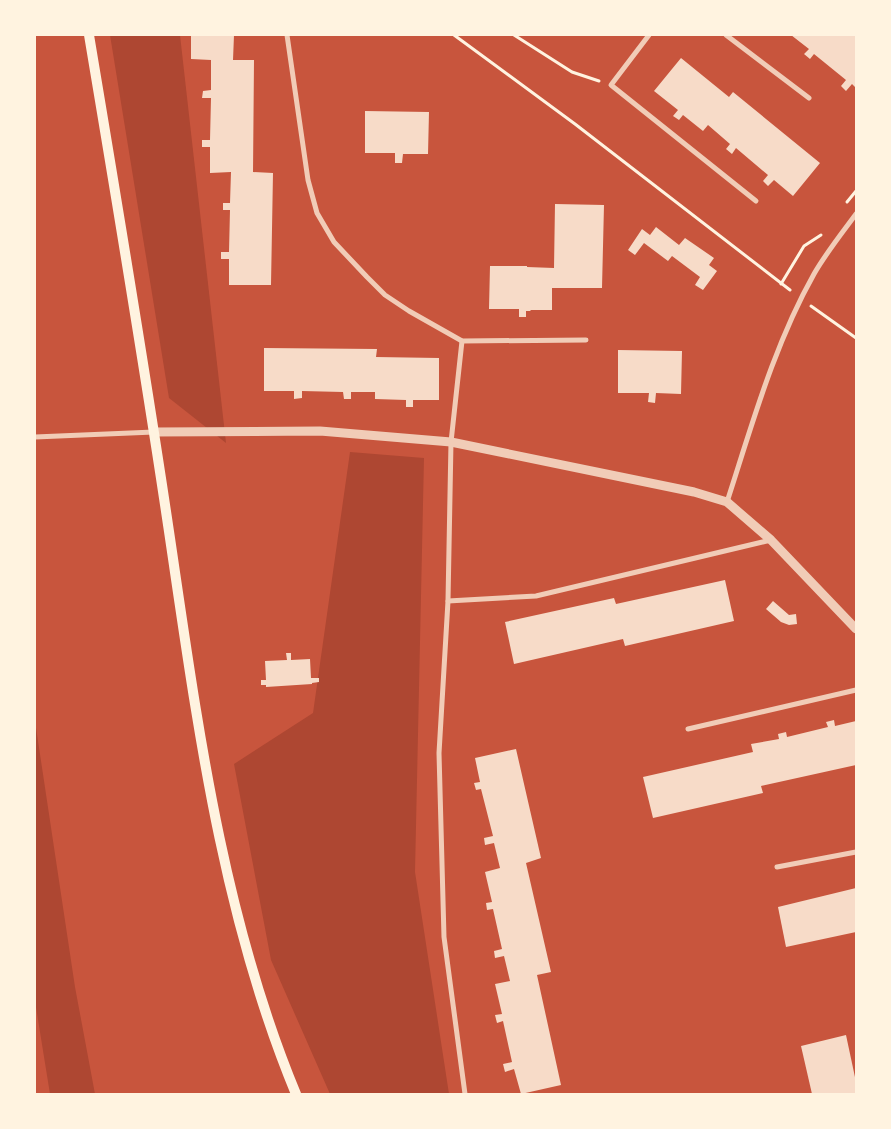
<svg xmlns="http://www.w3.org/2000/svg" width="891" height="1129" font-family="'Fira Sans Condensed',sans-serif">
  <rect width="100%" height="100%" fill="#c8553d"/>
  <g fill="#ae4732">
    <polygon points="110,35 180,35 226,443 169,398"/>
    <polygon points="350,452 424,458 415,872 449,1094 330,1094 271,960 234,764 313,713"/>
    <polygon points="35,721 75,987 95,1094 50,1094 35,1001"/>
  </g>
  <g fill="#f7dbc8">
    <polygon points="191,35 234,35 233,60 254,60 253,172 273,173 271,285 229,285 229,259 221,259 221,252 229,252 230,210 223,210 223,203 230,203 231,172 210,173 210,147 202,147 202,140 210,140 211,98 202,98 203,91 211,90 211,60 191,59"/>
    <polygon points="791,35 856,35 856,88 852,84 846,91 841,86 846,80 814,54 810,59 804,54 809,49"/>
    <polygon points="681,58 729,97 733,92 820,163 793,196 774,180 768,186 763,181 768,175 736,148 732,154 726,149 730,144 708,125 703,131 683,115 679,120 673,116 678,110 654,91"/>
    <polygon points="365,111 429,112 428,154 403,154 402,163 395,163 395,153 365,153"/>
    <polygon points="555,204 604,205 602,288 552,288 552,310 530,310 531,311 526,311 526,317 519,317 519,309 489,309 490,266 527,266 527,267 554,268"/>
    <polygon points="656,227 679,245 685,238 714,258 709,265 717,271 703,290 695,285 700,277 672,256 668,261 644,243 635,255 628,250 642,229 650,235"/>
    <polygon points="264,348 377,349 376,357 439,358 439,400 413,400 413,407 406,407 406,400 375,399 375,392 351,392 351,399 344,399 343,392 302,391 302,398 294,399 294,391 264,391"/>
    <polygon points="618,350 682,351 681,394 656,393 655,403 648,402 649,393 618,393"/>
    <polygon points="725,580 734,621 625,646 623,639 514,664 505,622 614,598 616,604"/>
    <polygon points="773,601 789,615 796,614 797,624 789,625 781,622 766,609"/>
    <polygon points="286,653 291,653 291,660 310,659 311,678 319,678 319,682 312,683 312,684 266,687 266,685 261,685 261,680 266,680 265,661 287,660"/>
    <polygon points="834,720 835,726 856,721 856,765 761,786 763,793 653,818 643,777 753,752 751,744 779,739 778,734 786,732 787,737 828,727 826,722"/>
    <polygon points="516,749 541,858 526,863 551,972 537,975 561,1085 521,1094 514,1069 505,1072 503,1064 512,1062 503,1021 497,1023 495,1015 502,1014 495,984 510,981 504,956 495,958 494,951 502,949 493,909 487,910 486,903 492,902 485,872 500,868 494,843 485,845 484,838 493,836 481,789 476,790 474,783 480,782 475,758"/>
    <polygon points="856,888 856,932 786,947 778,907"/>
    <polygon points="846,1035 856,1082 856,1094 812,1094 801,1046"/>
  </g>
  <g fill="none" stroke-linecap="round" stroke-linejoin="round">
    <g stroke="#fff3e0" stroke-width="3">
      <polyline points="454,35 575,124 790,290"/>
      <polyline points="514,35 572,72 599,81"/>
      <polyline points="847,202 856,191"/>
      <polyline points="781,284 804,246 821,235"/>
      <polyline points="811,306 856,338"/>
    </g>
    <g stroke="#f1ccb7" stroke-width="5">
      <polyline points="287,35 308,180 317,213 334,242 367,277 385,295 409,311 462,341 586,340"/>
      <polyline points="649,35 611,85 756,201"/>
      <polyline points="726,35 809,98"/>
      <polyline points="462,341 451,442 448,601 439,753 444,937 465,1094"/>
      <polyline points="35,437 154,432"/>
      <path d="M727,502C752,425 774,345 814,274C826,253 842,233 856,214"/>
      <polyline points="448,601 536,596 771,540"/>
      <polyline points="688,729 856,690"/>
      <polyline points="777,867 856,852"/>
    </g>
    <polyline stroke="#f1ccb7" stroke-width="9" points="154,432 320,431 451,442 694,492 727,502 771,540 856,629"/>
    <path stroke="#fff3e0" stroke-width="10" d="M89,35C116,196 143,357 167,518C196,712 220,911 296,1094"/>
  </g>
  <rect width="891" height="1129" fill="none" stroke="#fff3e0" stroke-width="72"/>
</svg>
